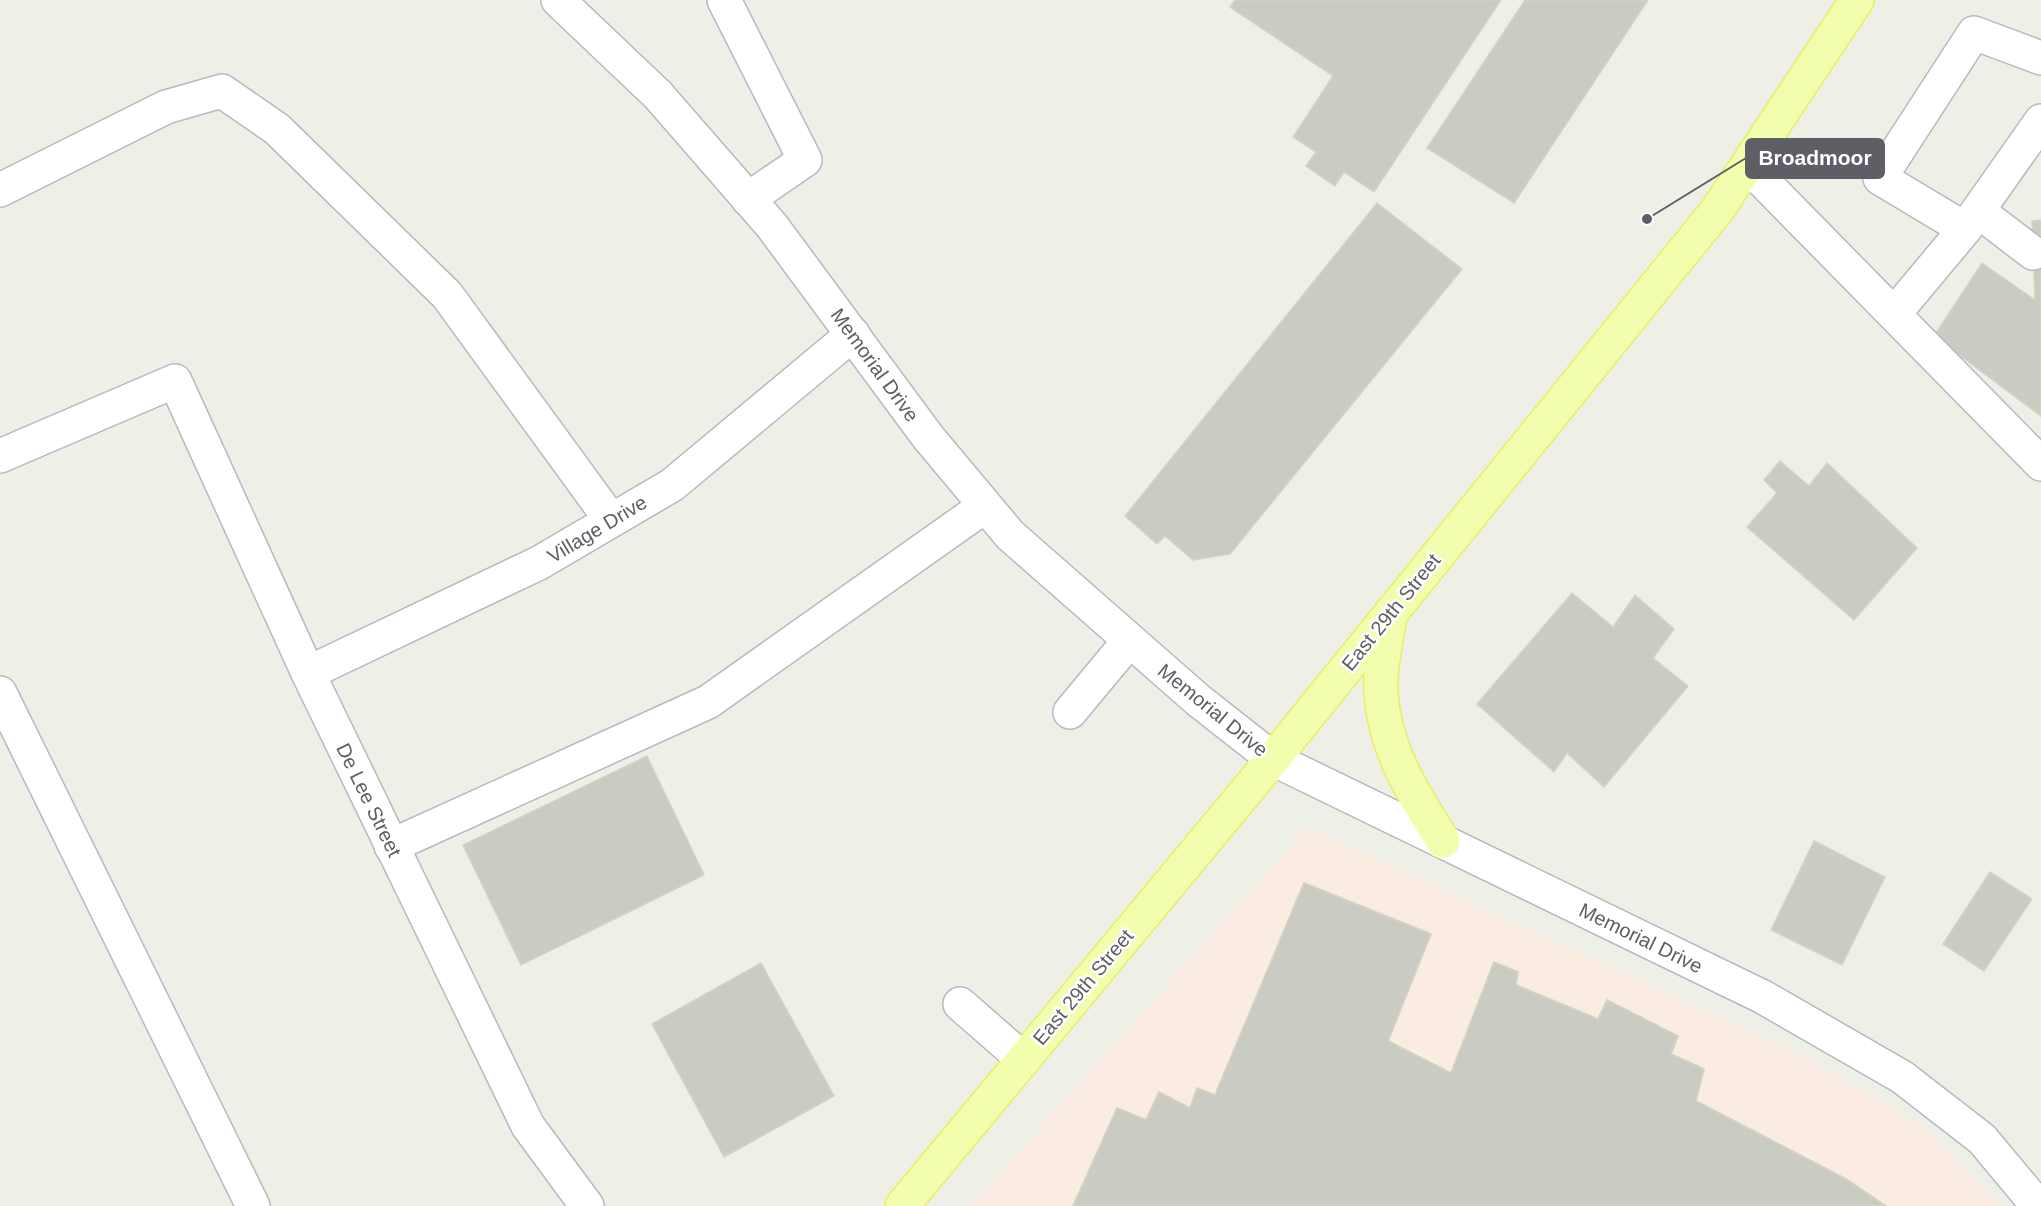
<svg xmlns="http://www.w3.org/2000/svg" width="2041" height="1206" font-family="Arial,sans-serif">
  <rect width="100%" height="100%" fill="#eeefe6"/>
  <polygon fill="#fbece3" points="1307,827 1798,1053 1929,1130 1998,1206 971,1206"/>
  <g fill="#cacbc2" stroke="#d4d4c4" stroke-width="1.5">
    <polygon points="1235,0 1501,0 1374,192 1344,172 1335,186 1306,166 1316,152 1293,137 1333,76 1230,7"/>
    <polygon points="1525,0 1648,0 1514,203 1427,148"/>
    <polygon points="1377,203 1462,269 1230,554 1193,560 1165,536 1157,544 1125,516"/>
    <polygon points="2041,220 2041,416 1934,336 1982,263 2035,300 2032,221"/>
    <polygon points="1780,461 1809,486 1827,463 1917,548 1854,620 1747,527 1777,493 1764,480"/>
    <polygon points="1572,593 1613,627 1635,595 1674,629 1653,658 1688,686 1604,787 1567,753 1554,772 1477,704"/>
    <polygon points="647,756 704,875 521,965 463,845"/>
    <polygon points="1814,841 1885,877 1842,965 1771,930"/>
    <polygon points="1990,872 2032,899 1984,971 1943,944"/>
    <polygon points="1304,883 1431,934 1388,1041 1451,1073 1494,962 1518,972 1516,985 1598,1019 1607,1000 1678,1036 1671,1054 1704,1069 1696,1101 1846,1179 1886,1206 1073,1206 1117,1108 1146,1120 1159,1092 1190,1108 1197,1088 1215,1095"/>
    <polygon points="1304,883 1431,934 1388,1041 1451,1073 1494,962 1518,972 1516,985 1598,1019 1607,1000 1678,1036 1671,1054 1704,1069 1696,1101 1846,1179 1886,1206 1073,1206 1117,1108 1146,1120 1159,1092 1190,1108 1197,1088 1215,1095"/>
    <polygon points="761,963 834,1096 724,1157 652,1024"/>
  </g>
  <g fill="none" stroke-linecap="round" stroke-linejoin="round">
    <g stroke="#b8b8bf" stroke-width="36">
      <g id="minor">
        <polyline points="558,0 658,95 772,226 928,437 1010,535 1198,700 1273,759 1763,997 1902,1077 1982,1139 2038,1206"/>
        <polyline points="724,0 805,160 748,199"/>
        <polyline points="1748,166 2041,464"/>
        <polyline points="0,190 166,107 222,91 277,129 447,295 611,520"/>
        <polyline points="1978,211 2033,253"/>
        <polyline points="1965,229 1880,178 1974,33 2041,58"/>
        <polyline points="1894,314 1965,229 2041,121"/>
        <polyline points="0,456 175,381 308,673 528,1126 587,1206"/>
        <polyline points="308,673 539,563 672,485 853,334"/>
        <polyline points="0,693 253,1206"/>
        <polyline points="1070,712 1129,641"/>
        <polyline points="391,846 708,702 985,506"/>
        <polyline points="960,1004 1023,1059"/>
      </g>
    </g>
    <g stroke="#ebee60" stroke-width="36">
      <g id="major">
        <path d="M1390,614C1387,639 1379,668 1381,692C1384,749 1414,795 1443,841"/>
        <polyline points="902,1206 1273,759 1718,209 1857,0"/>
      </g>
    </g>
    <use href="#minor" stroke="#fff" stroke-width="33"/>
    <use href="#major" stroke="#f2fdad" stroke-width="33"/>
  </g>
  <g text-anchor="middle" dominant-baseline="central" stroke-width="5" stroke-linejoin="round" paint-order="stroke">
    <g font-size="20" fill="#5d5e66" stroke="#fff">
      <text transform="translate(875 365) rotate(54)">Memorial Drive</text>
      <text transform="translate(597 529) rotate(-31)">Village Drive</text>
      <text transform="translate(1391 612) rotate(-51)">East 29th Street</text>
      <text transform="translate(1213 710) rotate(39)">Memorial Drive</text>
      <text transform="translate(369 800) rotate(64)">De Lee Street</text>
      <text transform="translate(1641 938) rotate(26)">Memorial Drive</text>
      <text transform="translate(1083 987) rotate(-50)">East 29th Street</text>
    </g>
  </g>
  <path fill="none" stroke="#5d5e66" stroke-width="2" d="M1647 219L1746 158"/>
  <circle fill="#5d5e66" stroke="#fff" stroke-width="2" cx="1647" cy="219" r="6"/>
  <rect fill="#5d5e66" stroke="#5d5e66" stroke-width="2" x="1746" y="139" width="138" height="39" rx="6"/>
  <g font-size="21" text-anchor="middle" font-weight="bold" fill="#fff">
    <text x="1815" y="165">Broadmoor</text>
  </g>
</svg>
